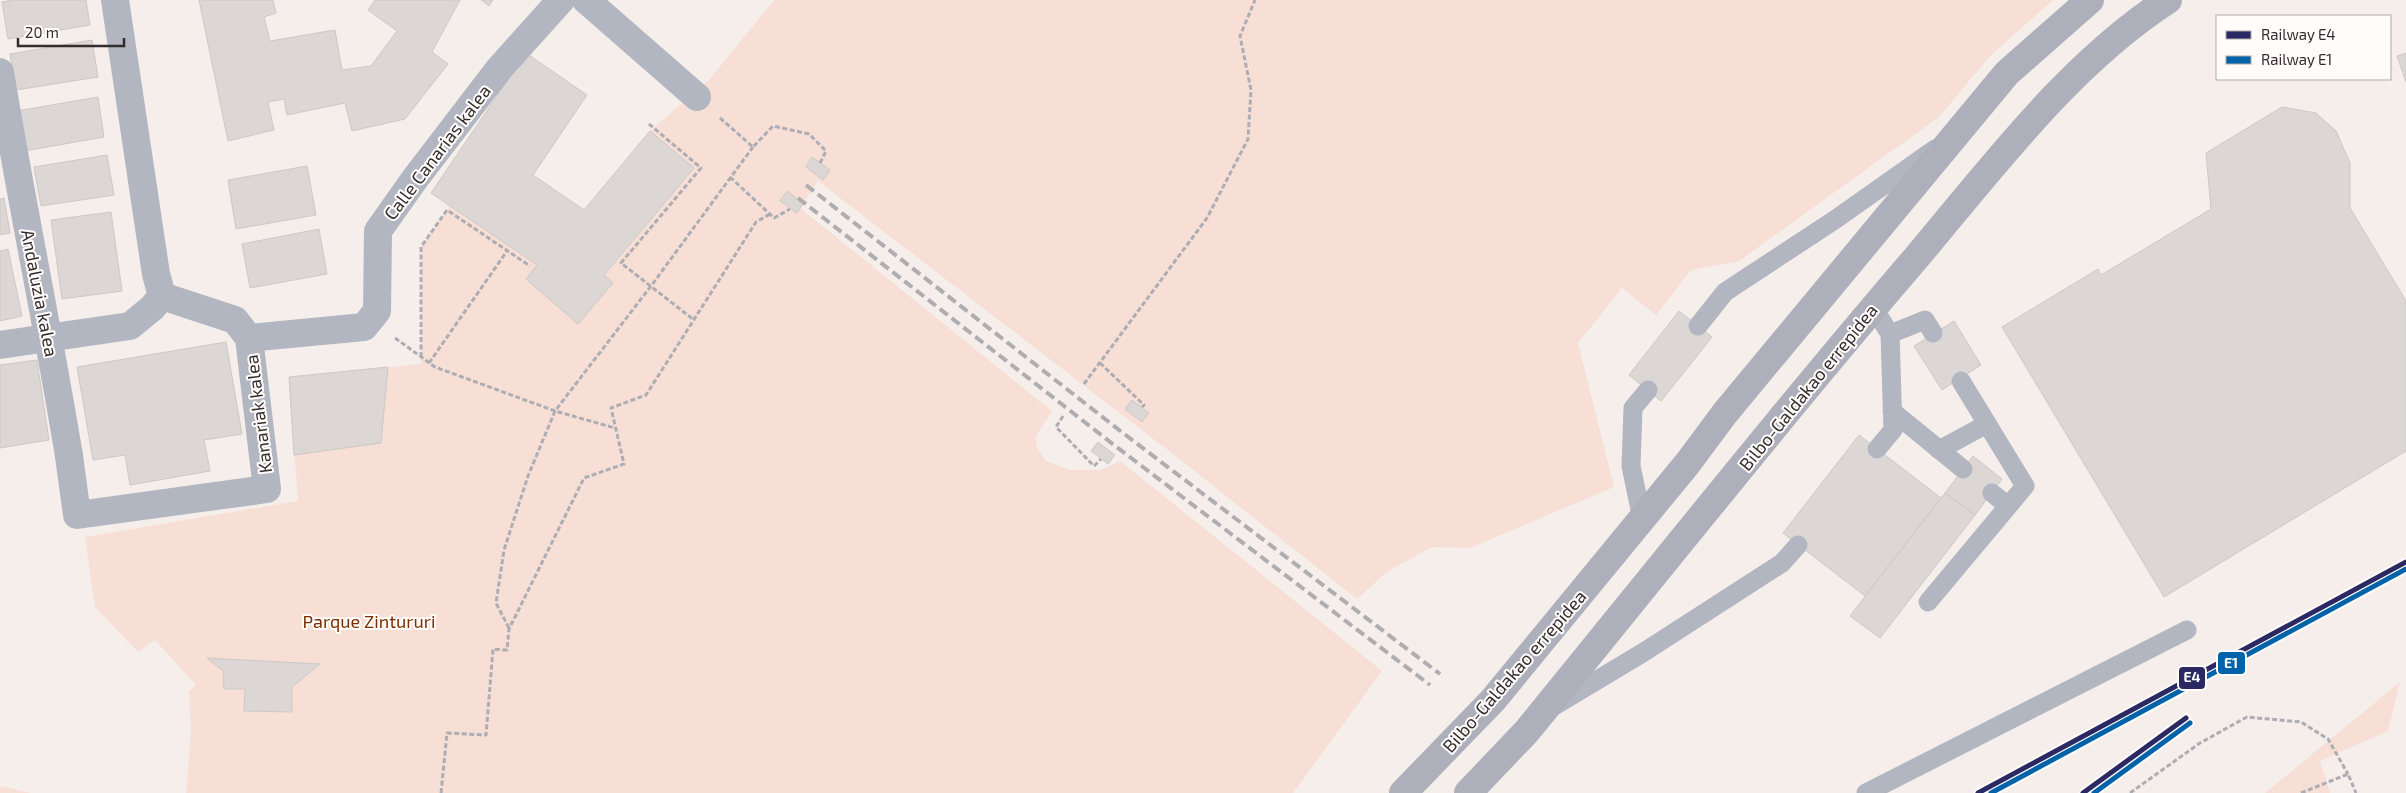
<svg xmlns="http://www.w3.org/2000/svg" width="2406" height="793" font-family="'Exo 2',sans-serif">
  <rect width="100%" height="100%" fill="#f5eeeb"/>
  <g fill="#f7dfd5">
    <polygon points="774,0 2053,0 1990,56 1939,117 1739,261 1691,270 1656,315 1622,288 1578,343 1614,487 1470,548 1432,547 1388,571 1357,599 1169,451 818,181 800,208 1052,411 1036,436 1037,448 1046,461 1070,470 1101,470 1120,461 1382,671 1293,793 186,793 191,731 189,691 196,685 155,640 138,652 95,607 85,537 298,501 289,377 421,364 421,247 450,205 537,265 526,279 579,323 613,283 604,275 694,168 650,131 710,79"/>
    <polygon points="2400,682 2388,731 2320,761 2330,793 2265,793"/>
    <polygon points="0,786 31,793 0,793"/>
  </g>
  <g fill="#dcd7d5" stroke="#cdc8c6">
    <polygon points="13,0 86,0 90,25 8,39 2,2"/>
    <polygon points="199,0 273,0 276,13 264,17 270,41 335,30 342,70 371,66 397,31 368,10 375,0 460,0 432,52 448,64 405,119 352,131 345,103 287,115 284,99 268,102 274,130 228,141"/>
    <polygon points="481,0 493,0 489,6"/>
    <polygon points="92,40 98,77 16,90 10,54"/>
    <polygon points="526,53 587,95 533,175 584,210 650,131 694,168 604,275 613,283 578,324 526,279 537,265 431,193"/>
    <polygon points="2406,53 2406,82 2397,56"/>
    <polygon points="98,97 104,137 24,151 17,111"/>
    <polygon points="2282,107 2316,113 2336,131 2350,163 2350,208 2406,301 2406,451 2164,597 2002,327 2098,269 2101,275 2211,209 2206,153"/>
    <polygon points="107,155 114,195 41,206 34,167"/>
    <polygon points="812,157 830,170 823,180 806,167"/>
    <polygon points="307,166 316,215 236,229 228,180"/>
    <polygon points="787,191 803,204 797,213 780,201"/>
    <polygon points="4,198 10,233 0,235 0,199"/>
    <polygon points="111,212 122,291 62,299 51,220"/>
    <polygon points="319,229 327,274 250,288 242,244"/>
    <polygon points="8,249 22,316 0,321 0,251"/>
    <polygon points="1679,311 1712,337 1661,401 1629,375"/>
    <polygon points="1954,321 1981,365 1942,390 1914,346"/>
    <polygon points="226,342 242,434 204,440 210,471 130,485 125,455 93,460 77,367"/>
    <polygon points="37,360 49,440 0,448 0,365"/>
    <polygon points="388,367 381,443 294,455 289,377"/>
    <polygon points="1132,400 1149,413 1142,422 1125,409"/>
    <polygon points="1859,435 1941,498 1865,596 1783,533"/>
    <polygon points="1098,442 1115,455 1108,464 1091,451"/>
    <polygon points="1973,456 2002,479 1975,515 1945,493"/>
    <polygon points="1945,493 1975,515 1880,638 1850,616"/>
    <polygon points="207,658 320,664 292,687 292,712 244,711 245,689 224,689 223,671"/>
  </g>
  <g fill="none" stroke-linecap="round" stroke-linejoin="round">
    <g stroke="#adadb3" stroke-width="3" stroke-dasharray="5 2.5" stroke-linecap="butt">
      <polyline points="720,118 753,147 773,126 809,134 826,151 820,163"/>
      <polyline points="649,124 701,168 621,263 694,320"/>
      <polyline points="730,177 774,218 790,209"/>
      <polyline points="395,338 435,367 555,411 651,286 753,147"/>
      <polyline points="421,357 421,247 447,210 530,266"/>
      <polyline points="429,363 507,251"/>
      <polyline points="1100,363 1144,405 1142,407"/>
      <polyline points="1084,384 1207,218 1248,139 1251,90 1240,36 1255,0"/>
      <polyline points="1063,416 1056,427 1094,466 1101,459"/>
      <polyline points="509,628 496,603 504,550 528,476 555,411 615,428"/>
      <polyline points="441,793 447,733 486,735 493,649 507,650 509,629 584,478 624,464 611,408 646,395 756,222 770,214"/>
      <polyline points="2130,793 2200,743 2247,717 2301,722 2328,739 2348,774"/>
      <polyline points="2301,793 2348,774 2356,793"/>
    </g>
    <g stroke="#b2b6c0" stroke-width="19">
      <polyline points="1873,307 1890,334 1893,430 1877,449"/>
      <polyline points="1698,326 1725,292 1836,219 1935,149"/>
      <polyline points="1890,334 1925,320 1933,333"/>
      <polyline points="1892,411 1963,469"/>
      <polyline points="1939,450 1987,424"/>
      <polyline points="1992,493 2008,506"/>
      <polyline points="1642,519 1631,466 1633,408 1648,390"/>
      <polyline points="1928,602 2025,486 1961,381"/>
      <polyline points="1554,706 1644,652 1782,563 1798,545"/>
      <polyline points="1866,793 2187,630"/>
    </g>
    <path stroke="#b2b6c0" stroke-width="28" d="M0,72C21,200 48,328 69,456"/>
    <g stroke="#b2b6c0" stroke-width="28">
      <polyline points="115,0 156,274 162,296"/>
      <polyline points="586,0 697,97"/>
      <polyline points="249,338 364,327 377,311 378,231 414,180 499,69 561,0"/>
      <polyline points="0,345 130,326 152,308 162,296"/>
      <polyline points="69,456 77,515 267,489 249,338 235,320 162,296"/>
    </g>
    <g stroke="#adb0ba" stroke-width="28">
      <polyline points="1403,793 1493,700 1687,464 1725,413 2007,73 2090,0"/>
      <path d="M1468,793L1527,731C1656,573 1783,413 1916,258C1991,169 2069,64 2168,0"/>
    </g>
    <g stroke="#aeadb0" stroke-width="4" stroke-dasharray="10 5" stroke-linecap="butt">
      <polyline points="806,185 1123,433 1440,674"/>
      <polyline points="798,198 1114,445 1430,685"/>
    </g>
    <g stroke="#fffcfb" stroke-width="9">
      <g id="rail-1">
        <polyline points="1978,793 2406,562"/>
        <polyline points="2083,793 2186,718"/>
      </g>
    </g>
    <g stroke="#fffcfb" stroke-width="9">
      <g id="rail-2">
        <polyline points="1991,793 2406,569"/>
        <polyline points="2094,793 2190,723"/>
      </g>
    </g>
    <use href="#rail-1" stroke="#2b2963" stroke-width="5"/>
    <use href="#rail-2" stroke="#0063a9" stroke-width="5"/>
  </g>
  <g text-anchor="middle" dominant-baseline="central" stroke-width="4" stroke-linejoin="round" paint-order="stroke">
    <g font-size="18" fill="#332e2c" stroke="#fffcfb">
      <text transform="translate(437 152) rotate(-53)">Calle Canarias kalea</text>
      <text transform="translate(40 293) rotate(79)">Andaluzia kalea</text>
      <text transform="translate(1808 387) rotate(-51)">Bilbo-Galdakao errepidea</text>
      <text transform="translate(258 414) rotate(-97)">Kanariak kalea</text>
      <text transform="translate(1514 671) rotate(-49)">Bilbo-Galdakao errepidea</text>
    </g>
    <g font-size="18" fill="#7c2e00" stroke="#fffcfb">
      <text x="369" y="621">Parque Zintururi</text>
    </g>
  </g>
  <g stroke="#fffcfb" stroke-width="2">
    <rect x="2217" y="651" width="29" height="24" rx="5" fill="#0063a9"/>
    <rect x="2178" y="666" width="28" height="24" rx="5" fill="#2b2963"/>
  </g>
  <g font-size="14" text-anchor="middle" font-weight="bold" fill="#fff">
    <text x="2231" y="668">E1</text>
    <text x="2192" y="682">E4</text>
  </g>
  <rect x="2216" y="15" width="175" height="65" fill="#fffcfb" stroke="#adaaa8"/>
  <rect x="2226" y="31" width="25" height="8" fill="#2b2963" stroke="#adaaa8"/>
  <text x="2261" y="40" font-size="15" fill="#332e2c">Railway E4</text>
  <rect x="2226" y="56" width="25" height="8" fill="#0063a9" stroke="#adaaa8"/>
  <text x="2261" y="65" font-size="15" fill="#332e2c">Railway E1</text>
  <path d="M18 38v8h106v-8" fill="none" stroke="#332e2c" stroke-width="2.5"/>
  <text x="25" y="38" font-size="15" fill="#332e2c" stroke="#fffcfb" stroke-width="4" paint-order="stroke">20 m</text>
</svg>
